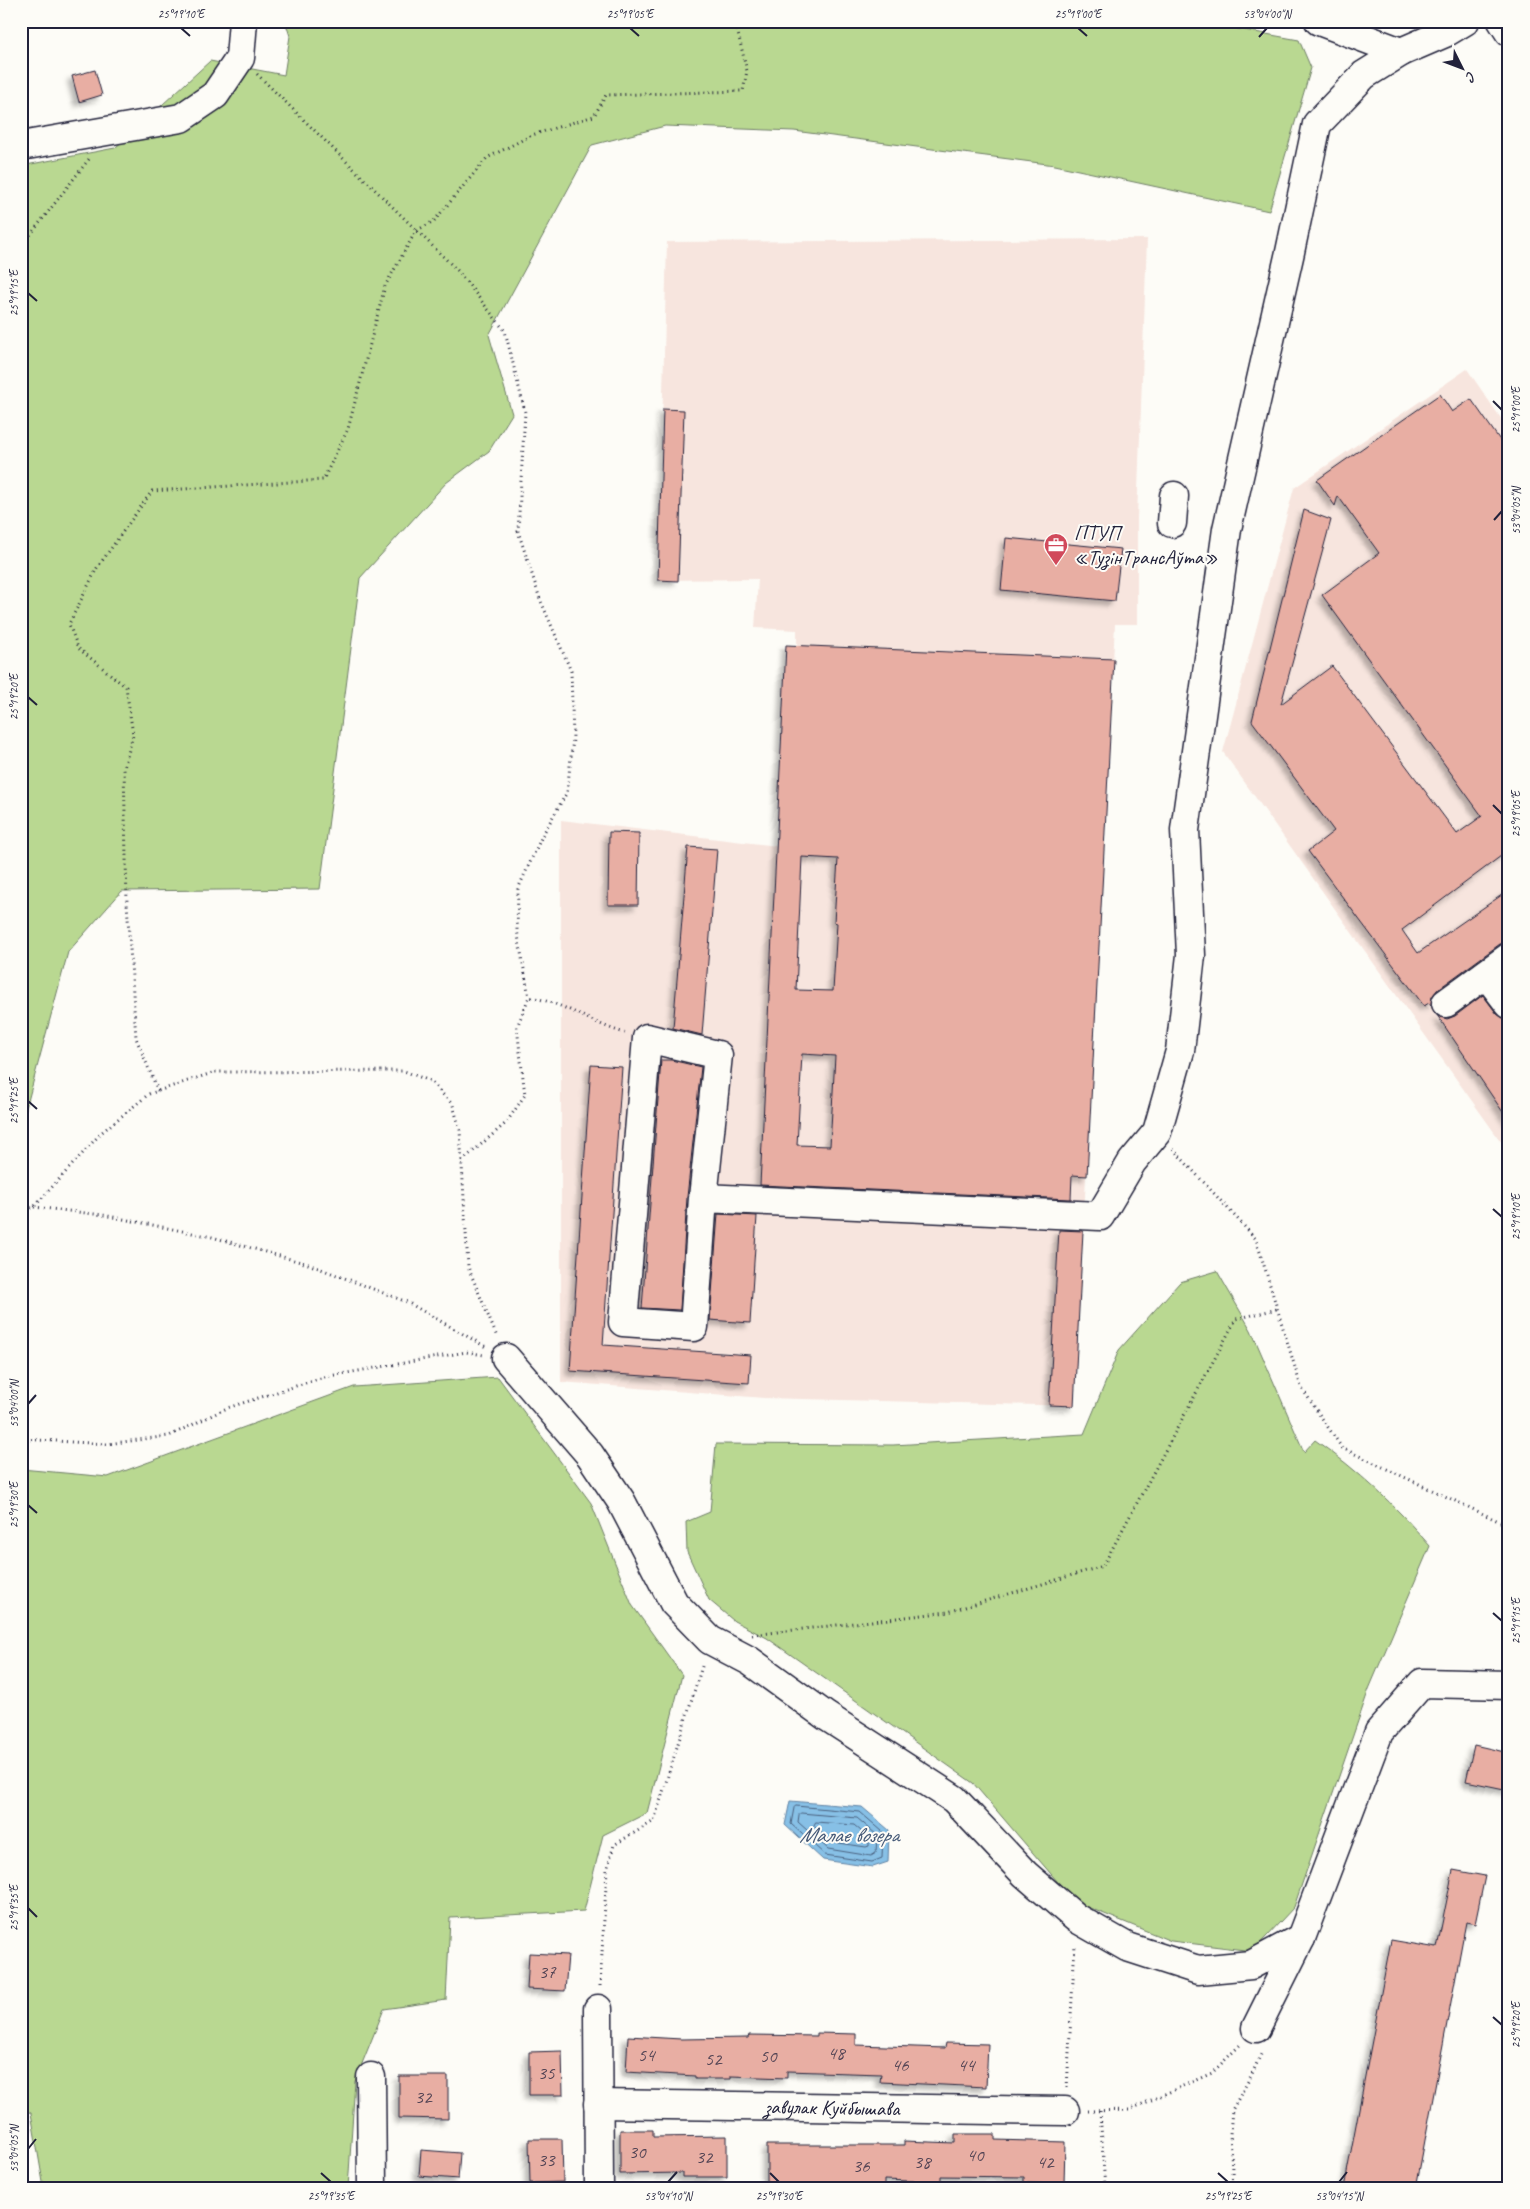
<svg xmlns="http://www.w3.org/2000/svg" width="1530" height="2209" font-family="Caveat,sans-serif">
  <defs>
    <filter id="shadow"><feDropShadow dx="-4.5" dy="4.5" stdDeviation="2.5" flood-color="#0004"/></filter>
  </defs>
  <rect width="100%" height="100%" fill="#fdfcf7"/>
  <filter id="ink" filterUnits="userSpaceOnUse"><feTurbulence type="fractalNoise" baseFrequency=".02" numOctaves="2"/><feDisplacementMap in="SourceGraphic" scale="10" xChannelSelector="R" yChannelSelector="G"/><feConvolveMatrix kernelMatrix="1 2 1 2 8 2 1 2 1" color-interpolation-filters="sRGB"/></filter>
  <g filter="url(#ink)">
    <g fill="#f7e5de">
      <polygon points="1147,239 1137,519 1137,624 1115,624 1074,1406 764,1398 561,1382 561,820 777,846 786,645 797,645 797,630 755,628 758,579 658,580 667,242"/>
      <polygon points="1467,369 1509,430 1509,1153 1223,752 1294,488"/>
    </g>
    <g fill="#b9d891" stroke="#6e7d66">
      <polygon points="285,21 1194,21 1299,40 1311,68 1269,211 1055,165 794,131 665,126 592,145 489,335 512,414 489,451 446,483 360,578 320,889 122,891 68,952 21,1127 21,166 115,148 210,61 284,75 290,36"/>
      <path d="M1217,1271L1251,1330L1304,1452L1315,1440C1360,1472 1394,1504 1430,1546L1369,1689L1294,1907L1253,1951L1171,1941L1075,1902L973,1783L767,1638L734,1621L709,1600L687,1552L686,1522L710,1512L716,1444L893,1445L1084,1434L1119,1350L1180,1282Z"/>
      <polygon points="498,1377 591,1503 632,1605 682,1675 647,1813 603,1835 584,1911 450,1918 446,2000 384,2009 355,2081 348,2188 44,2188 31,2113 21,2108 21,1469 108,1477 354,1387"/>
    </g>
    <polygon fill="#87c0e6" stroke="#5f81a2" points="790,1801 862,1807 889,1830 888,1862 873,1867 823,1860 785,1825"/>
    <g fill="none" stroke-linecap="round" stroke-linejoin="round">
      <g stroke="#4a617f" stroke-width="1">
        <polygon points="796,1806 860,1812 883,1832 882,1858 872,1862 825,1855 791,1824 794,1808"/>
        <polygon points="801,1813 857,1818 877,1835 876,1853 871,1856 828,1849 798,1822 799,1815"/>
        <polygon points="816,1822 854,1825 869,1838 869,1846 866,1847 832,1842 814,1826"/>
      </g>
    </g>
    <g fill="#e8aea3" stroke="#22223b" fill-rule="evenodd" filter="url(#shadow)">
      <polygon points="95,70 102,95 79,102 72,76"/>
      <polygon points="1440,394 1452,412 1471,399 1509,453 1509,850 1402,930 1418,953 1509,890 1509,942 1500,944 1437,990 1432,997 1431,1006 1429,1003 1424,1006 1308,851 1334,831 1252,721 1304,510 1331,520 1281,704 1332,666 1457,834 1482,816 1322,595 1379,553 1338,496 1335,506 1317,480"/>
      <polygon points="663,409 684,410 678,581 658,580"/>
      <polygon points="1006,538 1121,549 1115,601 1001,590"/>
      <path d="M786,645L1114,659L1087,1176L1072,1175L1071,1199L760,1185ZM802,857L838,859L834,922L837,923L833,991L796,990ZM802,1054L835,1056L830,1146L797,1145Z"/>
      <polygon points="609,832 639,833 638,905 608,905"/>
      <polygon points="688,847 717,849 702,1035 673,1028"/>
      <polygon points="1483,995 1497,1014 1503,1018 1509,1019 1509,1121 1437,1015 1447,1019 1455,1016"/>
      <polygon points="661,1060 671,1060 701,1067 687,1197 680,1310 642,1308"/>
      <polygon points="591,1065 622,1067 603,1345 751,1355 749,1383 570,1371"/>
      <polygon points="718,1214 757,1216 750,1323 710,1320"/>
      <polygon points="1059,1230 1083,1231 1074,1406 1049,1405"/>
      <polygon points="1474,1745 1509,1753 1509,1790 1466,1781"/>
      <polygon points="1453,1870 1485,1876 1475,1924 1466,1922 1416,2188 1344,2188 1391,1940 1437,1948"/>
      <polygon points="529,1953 568,1955 565,1991 527,1989"/>
      <polygon points="817,2033 856,2034 856,2045 945,2048 946,2043 988,2044 986,2087 880,2082 881,2074 787,2071 787,2078 731,2076 731,2079 695,2079 695,2076 626,2072 628,2036 681,2039 748,2038 749,2035 817,2036"/>
      <polygon points="562,2051 563,2095 529,2095 529,2052"/>
      <polygon points="399,2076 448,2076 448,2119 399,2118"/>
      <polygon points="620,2130 653,2130 653,2137 727,2136 727,2177 682,2177 682,2173 620,2174"/>
      <polygon points="955,2134 995,2134 995,2140 1065,2142 1064,2184 1024,2183 1024,2177 941,2176 941,2182 884,2180 884,2186 767,2186 767,2145 904,2145 904,2141 955,2143"/>
      <polygon points="529,2139 562,2139 563,2182 530,2183"/>
      <polygon points="421,2150 460,2153 458,2179 419,2176"/>
    </g>
    <g fill="none" stroke-linecap="round" stroke-linejoin="round">
      <g stroke="#22223b" stroke-width="31">
        <g id="minor">
          <polyline points="1319,21 1401,52 1445,33 1465,21"/>
          <polyline points="21,146 181,118 215,95 240,58 243,21"/>
          <polyline points="1172,523 1174,496"/>
          <polyline points="1486,974 1509,1004"/>
          <polyline points="1446,1003 1509,957"/>
          <polyline points="703,1198 718,1055 647,1038 623,1322 694,1327 703,1198 1100,1216 1132,1162 1157,1132 1180,1051 1191,955 1185,830 1227,529 1290,252 1317,124 1364,75 1401,52"/>
          <polyline points="506,1358 590,1455 621,1501 674,1603 710,1640 750,1661 826,1716 954,1799 1025,1874 1076,1918 1127,1947 1198,1970 1251,1965 1301,1938"/>
          <polyline points="598,2009 599,2188"/>
          <polyline points="1256,2028 1301,1938 1379,1732 1422,1683 1509,1685"/>
          <polyline points="371,2077 372,2188"/>
          <path id="s1" d="M598,2104L1065,2111"/>
        </g>
      </g>
      <g stroke="#22223b" stroke-width="31">
        <polyline id="major" points="1502,21 1509,32"/>
      </g>
      <g stroke="#22223b" stroke-width="3" stroke-dasharray="1 4" stroke-linecap="butt">
        <polyline points="257,74 458,271 505,331 525,412 518,531 540,599 571,671 573,739 567,792 542,836 518,889 517,930 529,997"/>
        <polyline points="21,247 89,159"/>
        <polyline points="158,1091 136,1038 127,903 124,768 133,735 126,687 78,648 69,624 97,568 152,491 323,480 348,429 385,286 416,231 434,221 487,158 532,135 594,116 606,95 743,91 747,71 735,21"/>
        <polyline points="1173,1149 1256,1239 1301,1387 1342,1448 1509,1526"/>
        <path d="M462,1161L506,1123L525,1095L517,1027L529,997C563,1002 592,1024 625,1033"/>
        <polyline points="34,1207 103,1215 212,1237 308,1264 407,1302 486,1347"/>
        <polyline points="21,1210 34,1207 102,1132 149,1094 215,1072 404,1071 430,1081 453,1105 460,1130 468,1267 497,1337"/>
        <polyline points="21,1439 107,1444 169,1436 227,1408 324,1377 466,1352 484,1355"/>
        <polyline points="752,1635 948,1612 1103,1566 1236,1319 1277,1309"/>
        <polyline points="600,1986 607,1870 614,1845 654,1821 703,1663"/>
        <polyline points="1067,2088 1075,1944"/>
        <polyline points="1088,2111 1129,2110 1212,2073 1240,2045"/>
        <polyline points="1100,2111 1105,2188"/>
        <polyline points="1233,2188 1230,2134 1232,2110 1251,2076 1262,2052"/>
      </g>
      <use href="#minor" stroke="#fdfcf7" stroke-width="28"/>
      <use href="#major" stroke="#fdfcf7" stroke-width="28"/>
    </g>
  </g>
  <path fill="none" stroke="#22223b" stroke-width="2" d="M181,28L190,36M630,28L639,36M1078,28L1087,36M1259,37L1267,28M28,293L37,301M1493,401L1502,410M1494,520L1502,511M28,697L37,705M1493,805L1502,814M28,1101L37,1109M1493,1209L1502,1217M28,1404L36,1395M28,1505L37,1513M1493,1613L1502,1621M28,1908L37,1917M1493,2017L1502,2025M28,2149L36,2139M321,2173L331,2182M770,2173L779,2182M1218,2173L1228,2182M668,2182L677,2172M1339,2182L1347,2172"/>
  <defs>
    <g id="office-pin" transform="scale(1.25)"><path d="M0 17L-7.5 6A9.5 9.5 0 1 1 7.5 6Z" fill="#d1495b" stroke="#fdfcf7"/><path d="M-6-3h4V-5.5h4V-3h4V5H-6ZM-1-4.5V-3h2v-1.5ZM-6 0V1H6V0Z" fill="#fff"/></g>
  </defs>
  <g fill-rule="evenodd">
    <use href="#office-pin" x="1056" y="545"/>
  </g>
  <g text-anchor="middle" dominant-baseline="central" stroke-width="4" stroke-linejoin="round" paint-order="stroke">
    <g font-size="19" fill="#544555">
      <text x="547" y="1972">37</text>
      <text x="836" y="2053">48</text>
      <text x="646" y="2055">54</text>
      <text x="768" y="2056">50</text>
      <text x="713" y="2059">52</text>
      <text x="900" y="2065">46</text>
      <text x="966" y="2065">44</text>
      <text x="546" y="2073">35</text>
      <text x="423" y="2097">32</text>
      <text x="637" y="2152">30</text>
      <text x="975" y="2155">40</text>
      <text x="704" y="2157">32</text>
      <text x="546" y="2160">33</text>
      <text x="922" y="2162">38</text>
      <text x="1045" y="2162">42</text>
      <text x="861" y="2166">36</text>
    </g>
    <g font-size="21" fill="#22223b" stroke="#fdfcf7" text-anchor="start">
      <text x="1074" y="533">ПТУП<tspan x="1074" dy="24">«ТузінТрансАўта»</tspan></text>
    </g>
    <g font-size="21" fill="#22223b" stroke="#fdfcf7">
      <text stroke="none"><textPath href="#s1" startOffset="234">завулак Куйбышава</textPath></text>
    </g>
    <g font-size="22" font-style="italic" fill="#455977" stroke="#fdfcf7">
      <text x="849" y="1835">Малае возера</text>
    </g>
  </g>
  <rect width="1530" height="2209" fill="none" stroke="#fdfcf7" stroke-width="55"/>
  <g transform="translate(1462 68) rotate(132)" stroke="#fdfcf7" stroke-width="4" paint-order="stroke">
  <path d="M0-4L9 19L0 12L-9 19Z" fill="#22223b"/>
  <text y="-8" font-size="14" font-weight="bold" text-anchor="middle" fill="#22223b">С</text>
  </g>
  <rect x="28" y="28" width="1474" height="2154" fill="none" stroke="#22223b" stroke-width="2"/>
  <g font-size="12" text-anchor="middle" fill="#22223b">
    <text x="181" y="18">25°19'10"E</text>
    <text x="630" y="18">25°19'05"E</text>
    <text x="1078" y="18">25°19'00"E</text>
    <text x="1267" y="18">53°04'00"N</text>
    <text transform="translate(14 293) rotate(-90)" y="4">25°19'15"E</text>
    <text transform="translate(1516 410) rotate(-90)" y="4">25°19'00"E</text>
    <text transform="translate(1516 511) rotate(-90)" y="4">53°04'05"N</text>
    <text transform="translate(14 697) rotate(-90)" y="4">25°19'20"E</text>
    <text transform="translate(1516 814) rotate(-90)" y="4">25°19'05"E</text>
    <text transform="translate(14 1101) rotate(-90)" y="4">25°19'25"E</text>
    <text transform="translate(1516 1217) rotate(-90)" y="4">25°19'10"E</text>
    <text transform="translate(14 1404) rotate(-90)" y="4">53°04'00"N</text>
    <text transform="translate(14 1505) rotate(-90)" y="4">25°19'30"E</text>
    <text transform="translate(1516 1621) rotate(-90)" y="4">25°19'15"E</text>
    <text transform="translate(14 1908) rotate(-90)" y="4">25°19'35"E</text>
    <text transform="translate(1516 2025) rotate(-90)" y="4">25°19'20"E</text>
    <text transform="translate(14 2149) rotate(-90)" y="4">53°04'05"N</text>
    <text x="331" y="2200">25°19'35"E</text>
    <text x="668" y="2200">53°04'10"N</text>
    <text x="779" y="2200">25°19'30"E</text>
    <text x="1228" y="2200">25°19'25"E</text>
    <text x="1339" y="2200">53°04'15"N</text>
  </g>
</svg>
